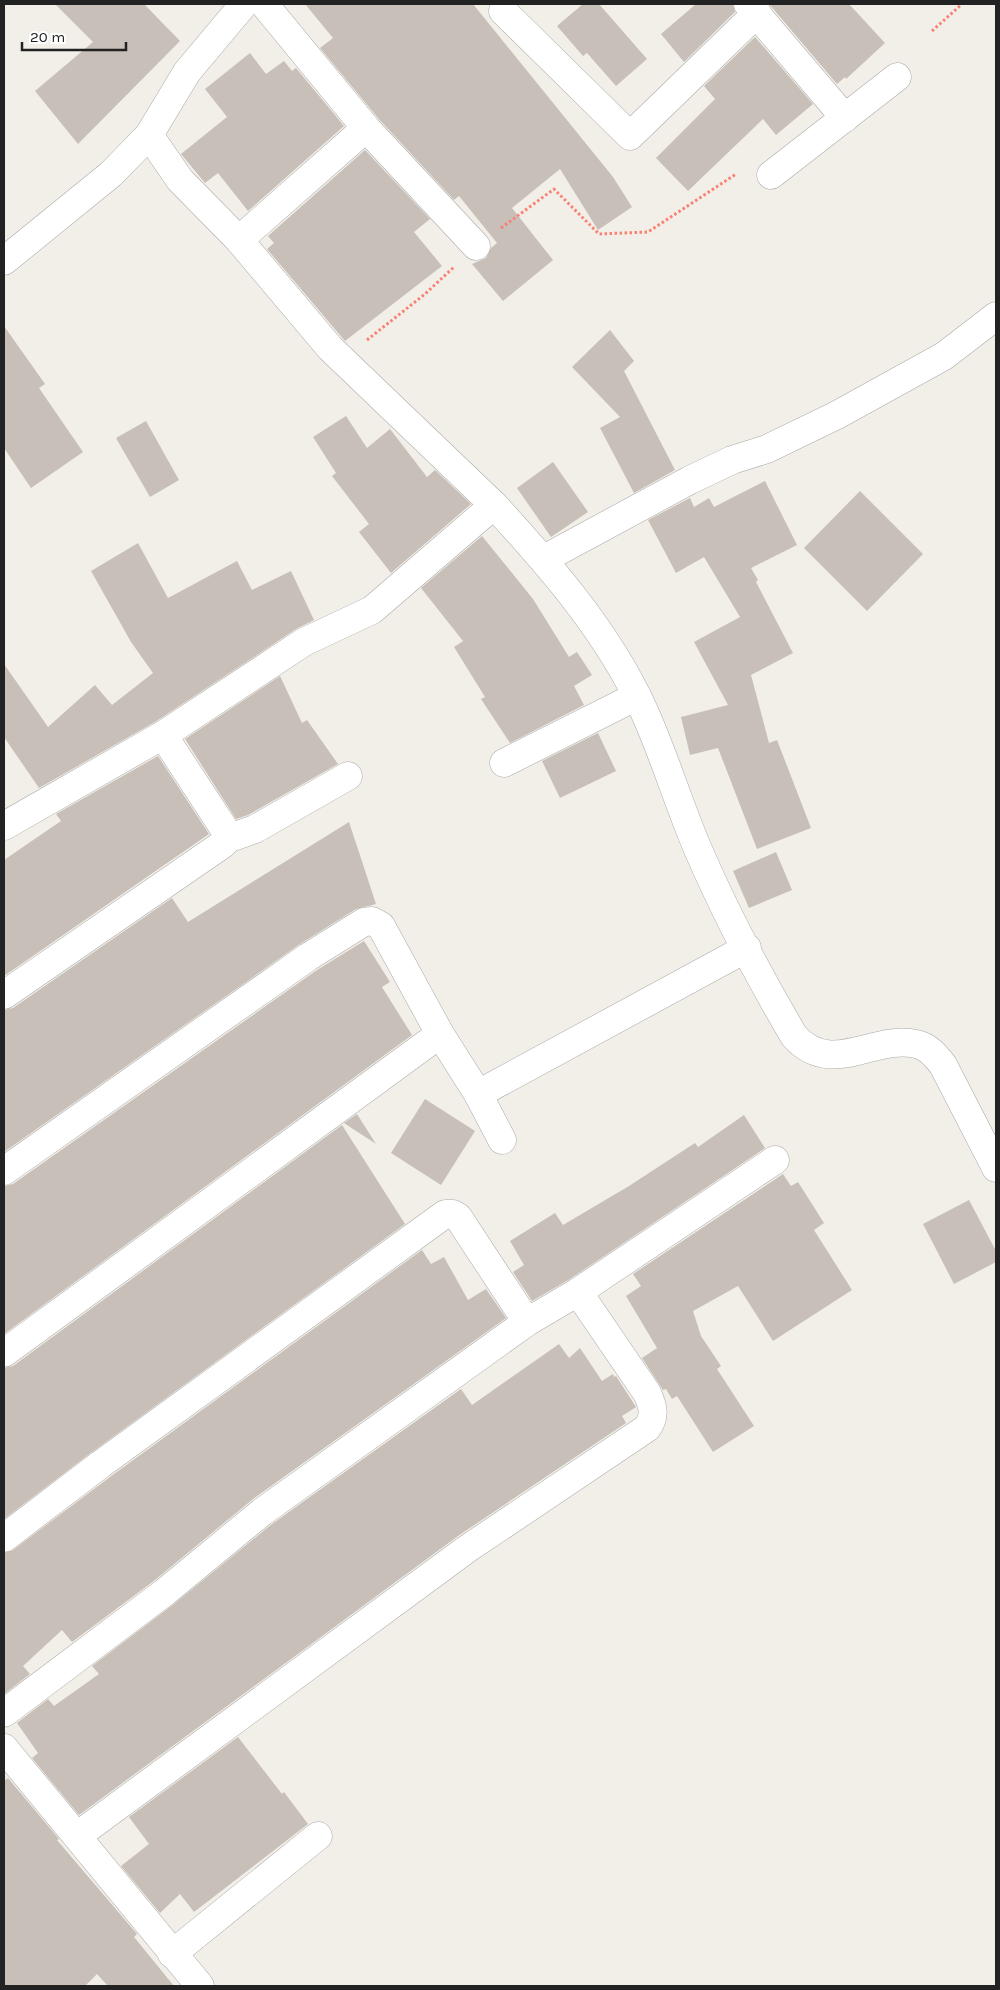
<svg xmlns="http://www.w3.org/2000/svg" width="1000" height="1990" font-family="Karla,sans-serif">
  <rect width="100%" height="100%" fill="#f2efe9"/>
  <g fill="#c7bfb8">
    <polygon points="55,4 144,4 180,41 78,144 35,91 93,42"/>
    <polygon points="305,4 473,4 613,177 632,207 598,230 560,169 512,208 553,260 503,301 472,264 486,258 491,248 497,243 459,196 454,200 378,118 320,48 333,38"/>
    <polygon points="583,4 599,4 647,59 616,86 587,53 583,56 557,26"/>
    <polygon points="696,4 733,4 735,12 684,62 661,34"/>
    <polygon points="769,4 849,4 885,43 846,79 845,77 837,84"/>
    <polygon points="755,37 813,104 776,135 763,119 688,191 656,158 715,99 704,86"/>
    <polygon points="250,53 266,74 284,61 292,71 296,68 344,126 248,211 218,173 205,183 181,154 227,117 205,89"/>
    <polygon points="365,150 430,219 414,232 442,266 345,341 267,249 274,243 268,236"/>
    <polygon points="4,326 45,384 39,388 83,452 31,488 4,448"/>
    <polygon points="610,330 634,361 624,371 675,470 634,493 600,428 620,417 572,367"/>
    <polygon points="346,416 367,448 390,429 427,477 435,470 471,504 391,573 359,532 369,524 332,476 336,473 313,437"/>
    <polygon points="146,421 179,480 150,497 116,438"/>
    <polygon points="553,462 588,512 551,537 517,488"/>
    <polygon points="765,481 797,545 751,568 758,580 756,582 793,653 751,675 769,743 777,740 811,828 757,849 718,748 690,755 681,717 728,705 694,642 740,617 704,557 676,573 648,520 690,498 694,507 709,498 714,507"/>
    <polygon points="860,491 923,554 867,611 804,548"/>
    <polygon points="482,536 533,599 569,657 577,652 592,675 574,686 584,705 510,743 481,699 485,697 454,647 463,641 421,588"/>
    <polygon points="138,543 168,598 237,561 252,590 291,571 314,620 296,629 155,722 39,788 4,737 4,664 48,727 95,685 112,705 153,673 131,642 91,571"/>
    <polygon points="280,676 302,723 307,720 338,764 248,815 236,819 185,739"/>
    <polygon points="598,733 616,771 560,798 542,761"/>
    <polygon points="158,756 209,834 4,976 4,860 61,821 56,814"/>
    <polygon points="349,822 376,904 356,909 300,944 4,1152 4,1010 13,1008 172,898 188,922"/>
    <polygon points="776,852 792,890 749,908 733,871"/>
    <polygon points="364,941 390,982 382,987 412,1035 4,1334 4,1186 13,1184 317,970"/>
    <polygon points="425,1099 475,1131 441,1185 391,1153"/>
    <polygon points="357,1114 376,1144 344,1123"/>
    <polygon points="744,1115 765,1148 570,1279 532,1301 513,1272 524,1265 510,1241 555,1213 563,1225 629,1186 695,1143 698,1147"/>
    <polygon points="342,1125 405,1224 92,1452 4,1519 4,1368 13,1366"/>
    <polygon points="783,1174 791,1186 798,1182 824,1223 814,1230 852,1290 773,1341 738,1286 693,1311 701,1336 721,1366 717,1369 754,1426 713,1452 677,1396 672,1399 666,1389 663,1390 642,1358 657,1348 626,1296 641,1286 633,1274"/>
    <polygon points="969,1200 996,1251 996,1262 954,1284 923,1224"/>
    <polygon points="422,1250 431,1264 444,1257 468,1300 486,1289 506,1318 253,1499 155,1580 72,1642 62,1630 23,1666 30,1674 4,1694 4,1553 13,1550 110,1477"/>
    <polygon points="559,1344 569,1358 580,1348 602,1381 613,1374 614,1377 616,1376 636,1407 622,1416 626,1423 458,1536 79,1815 32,1758 38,1753 17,1723 48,1699 54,1706 99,1674 92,1666 174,1604 272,1524 461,1389 472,1405"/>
    <polygon points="238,1737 282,1794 284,1792 308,1824 194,1912 180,1894 160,1913 121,1866 149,1844 129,1817"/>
    <polygon points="8,1778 59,1839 57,1840 137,1934 134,1937 174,1986 108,1986 97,1974 85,1986 4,1986 4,1781"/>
  </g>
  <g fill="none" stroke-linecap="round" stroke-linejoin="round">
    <g stroke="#a9a9a9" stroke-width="29">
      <g id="minor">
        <polyline points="244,4 187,72 149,135 180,180 239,240 330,348 494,505"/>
        <polyline points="264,4 366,128 476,246"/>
        <polyline points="748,4 845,118"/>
        <polyline points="503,11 630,136 757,13"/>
        <polyline points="771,175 897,77"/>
        <polyline points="239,240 366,128"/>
        <polyline points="4,261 111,174 149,135"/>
        <polyline points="544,559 690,480 732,460 767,449 837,415 944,356 996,316"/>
        <polyline points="504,763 637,696"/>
        <path d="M4,826L163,735L304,642L372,610L494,505C548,564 601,624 637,696C662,746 677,802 700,854C727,916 760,978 794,1036C831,1078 875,1034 916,1044C928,1046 936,1056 943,1065L996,1168"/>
        <polyline points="227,839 255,829 348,776"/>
        <polyline points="4,995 223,844 227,839 225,830 163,735"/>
        <polyline points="440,1034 478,1094 502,1140"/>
        <polyline points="478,1094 747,948"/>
        <polyline points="4,1171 308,957 364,922 372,921 381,926 440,1034 4,1353"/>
        <polyline points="527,1322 578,1292"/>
        <polyline points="4,1538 101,1464 445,1214 453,1214 458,1217 527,1322 262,1512 165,1592 4,1713"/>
        <polyline points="4,1748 200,1986"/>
        <path d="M77,1836L467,1549L647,1428C656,1416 653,1406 647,1393L578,1292L775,1160"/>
        <polyline points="172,1954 318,1836"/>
      </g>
    </g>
    <g stroke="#fa8072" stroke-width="3" stroke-dasharray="2.5 2.5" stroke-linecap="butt">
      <polyline points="932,31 962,4"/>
      <polyline points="501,228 554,189 599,234 648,232 736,174"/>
      <polyline points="367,340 425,294 454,267"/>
    </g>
    <use href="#minor" stroke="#fff" stroke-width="28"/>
  </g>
  <rect width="1000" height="1990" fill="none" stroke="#222222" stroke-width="10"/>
  <path d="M22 42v8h104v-8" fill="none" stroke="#222222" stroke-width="2.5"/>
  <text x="30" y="42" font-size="15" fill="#222222" stroke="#ffffff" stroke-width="4" paint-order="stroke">20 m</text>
</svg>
